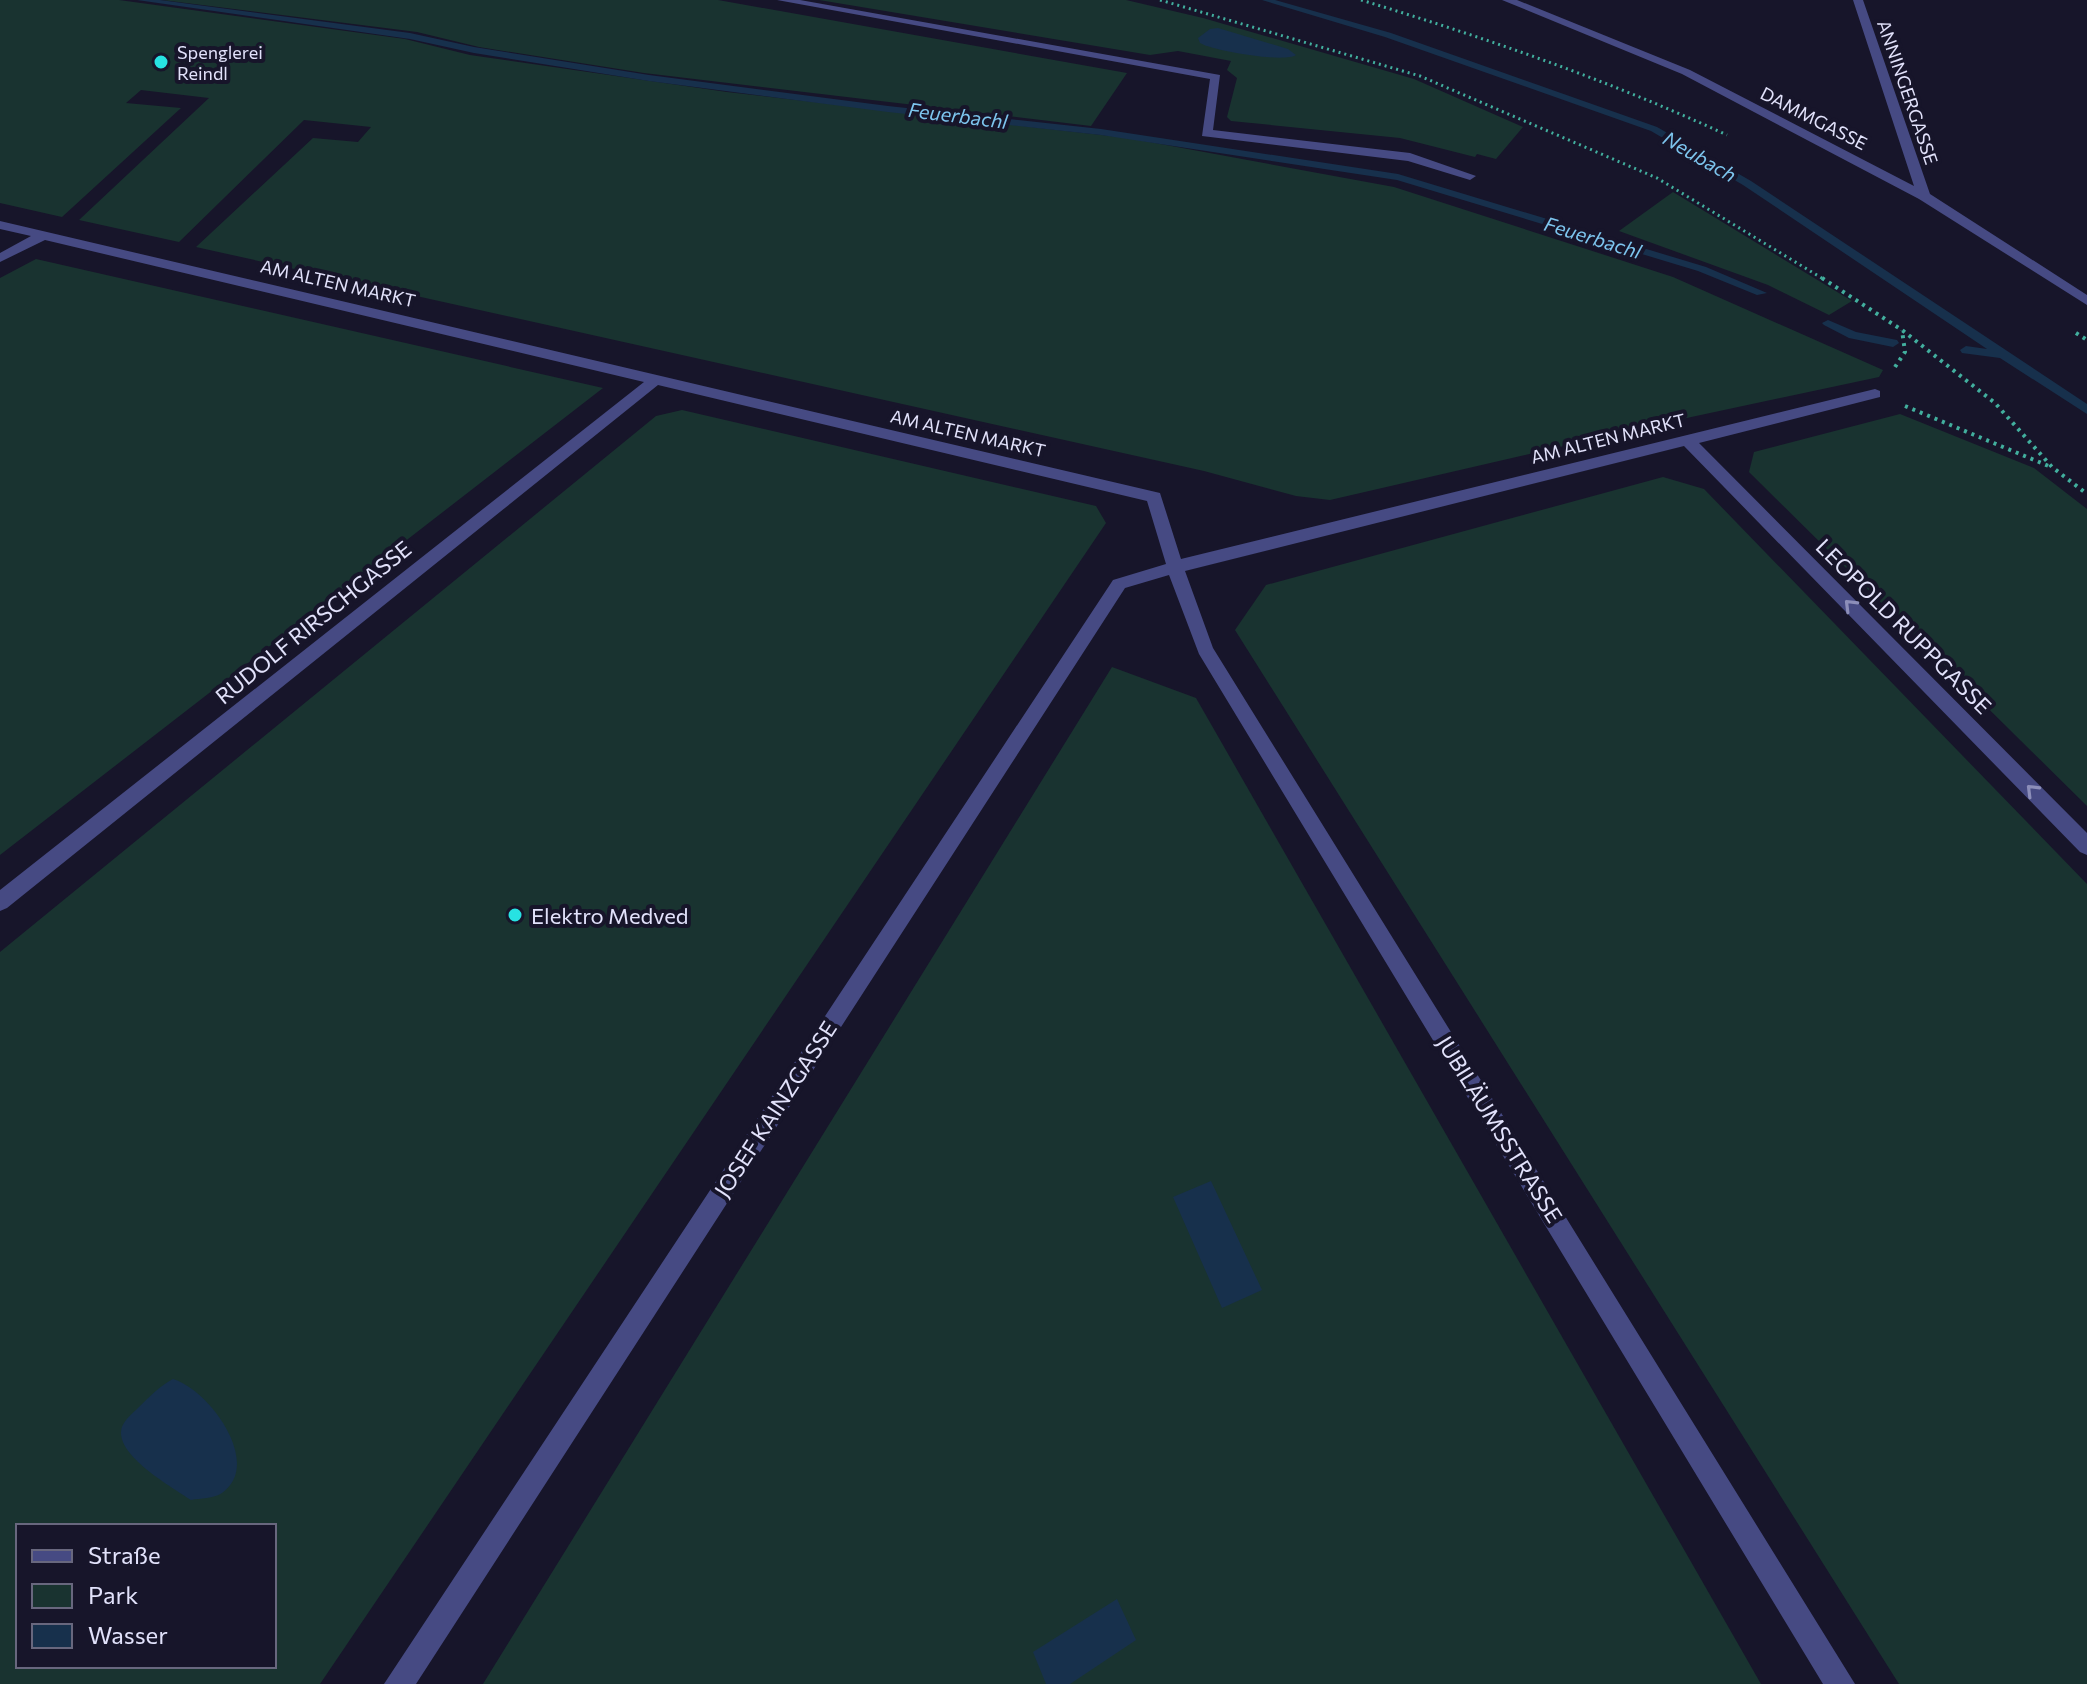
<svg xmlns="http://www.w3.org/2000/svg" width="2087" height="1684" font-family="Commissioner,sans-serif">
  <rect width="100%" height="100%" fill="#17152a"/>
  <g fill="#193330" fill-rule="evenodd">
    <polygon points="0,0 119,0 405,39 470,55 727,92 1128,138 1394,187 1673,277 1883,370 1879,377 1668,422 1330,500 1296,496 1204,471 196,247 313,138 358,142 371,127 304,120 179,242 79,220 209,98 141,90 126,103 181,108 62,217 0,203"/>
    <polygon points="162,0 718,0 1127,73 1091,126 644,73 479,47 417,32"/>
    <polygon points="819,0 1126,0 1203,18 1414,79 1523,127 1496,159 1477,154 1475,157 1400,138 1231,121 1227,117 1237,78 1227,70 1231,61 1178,51 1150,55"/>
    <polygon points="1673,192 1852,301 1829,315 1768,285 1619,231"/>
    <polygon points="36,259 603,388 0,855 0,278"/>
    <path d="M682,410L1096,506L1106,523L320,1684H0V952L656,416ZM18,1526H274V1666H18Z"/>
    <polygon points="1900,414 2034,468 2087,509 2087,806 1749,472 1754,452"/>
    <polygon points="1663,477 1704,489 2087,884 2087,1684 1899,1684 1235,630 1266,585"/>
    <polygon points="1112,667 1196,698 1761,1684 483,1684"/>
  </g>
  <g fill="#17304c">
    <path d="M1218,28L1288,49L1296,55C1284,63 1214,51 1200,43L1198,38L1210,29Z"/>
    <polygon points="1211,1181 1262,1290 1222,1308 1173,1197"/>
    <path d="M173,1379C208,1389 264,1463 222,1493C213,1499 201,1498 191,1500C172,1487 120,1458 121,1432C121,1422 133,1413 139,1407C150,1396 160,1386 173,1379Z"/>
    <polygon points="1117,1599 1136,1640 1070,1684 1046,1684 1033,1652"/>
  </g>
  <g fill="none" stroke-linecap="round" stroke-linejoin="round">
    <g fill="#17304c" fill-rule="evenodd">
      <polygon points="137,0 160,0 410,33 474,47 649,75 888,106 1101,129 1398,174 1706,267 1767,293 1757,295 1698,271 1397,180 1101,135 888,112 649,81 474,53 410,39"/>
      <polygon points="1262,0 1275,0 1391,33 1657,127 1751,181 2087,404 2087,414 2000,358 1962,353 1960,350 1966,346 1987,349 1743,185 1651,131 1385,37"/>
      <polygon points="1828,320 1856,332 1897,340 1899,343 1893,347 1849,338 1824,325 1822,323"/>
    </g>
    <g stroke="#42af9e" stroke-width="3" stroke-dasharray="2 4" stroke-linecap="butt">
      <polyline points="1160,0 1420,76 1657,178 1825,280"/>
      <path d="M1361,0C1486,38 1608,80 1727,135"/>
    </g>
    <g stroke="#42af9e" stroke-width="4" stroke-dasharray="3 5" stroke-linecap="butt">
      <polyline points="1822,278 1902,330 1995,403 2052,467 2087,494"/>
      <polyline points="2076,333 2087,340"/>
      <polyline points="1895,367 1905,352 1902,330"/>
      <polyline points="1905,406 2051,467"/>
    </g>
    <g fill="#464a83" fill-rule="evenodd">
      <polygon points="777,0 800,0 1220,75 1213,130 1410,153 1476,176 1470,180 1408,161 1202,136 1210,79"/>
      <polygon points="1502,0 1517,0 1690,70 1914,186 1853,0 1863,0 1930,194 2087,295 2087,305 1919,199 1682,74"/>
      <polygon points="0,221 1160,493 1181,559 1875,389 1880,391 1880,397 1699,443 2087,833 2087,855 2080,852 1684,446 1185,571 1213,648 1855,1684 1823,1684 1199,654 1169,575 1125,588 416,1684 384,1684 1113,580 1166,564 1147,501 658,385 7,908 0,911 0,890 644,382 45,240 0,262 0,253 31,236 0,229"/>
    </g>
  </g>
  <defs><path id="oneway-chevron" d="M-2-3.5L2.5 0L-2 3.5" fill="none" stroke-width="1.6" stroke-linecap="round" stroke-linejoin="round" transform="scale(2)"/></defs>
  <g stroke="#8c8eb9">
    <use href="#oneway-chevron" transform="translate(1850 605) rotate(-135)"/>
    <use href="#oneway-chevron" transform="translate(2032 790) rotate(-135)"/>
  </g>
  <g fill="#27e2e2" stroke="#17152a" stroke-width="3">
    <circle cx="161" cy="62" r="8"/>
    <circle cx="515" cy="915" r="8"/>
  </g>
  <g text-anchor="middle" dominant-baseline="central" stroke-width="8" stroke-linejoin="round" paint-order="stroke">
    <g font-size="18" fill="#e2e2fb" stroke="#17152a" text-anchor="start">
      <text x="177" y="52">Spenglerei<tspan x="177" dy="21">Reindl</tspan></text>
    </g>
    <g font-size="18" fill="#e2e2fb" stroke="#17152a">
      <text transform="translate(1908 92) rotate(71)">ANNINGERGASSE</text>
      <text transform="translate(1814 118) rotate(27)">DAMMGASSE</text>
      <text transform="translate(338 283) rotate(13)">AM ALTEN MARKT</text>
      <text transform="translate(968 433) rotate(13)">AM ALTEN MARKT</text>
      <text transform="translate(1608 438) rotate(-14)">AM ALTEN MARKT</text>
    </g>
    <g font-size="20" font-style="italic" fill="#7dc5ee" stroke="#17152a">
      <text transform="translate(958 115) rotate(7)">Feuerbachl</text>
      <text transform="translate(1700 156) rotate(30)">Neubach</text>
      <text transform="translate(1593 237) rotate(17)">Feuerbachl</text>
    </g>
    <g font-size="22" fill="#e2e2fb" stroke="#17152a">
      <text transform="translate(313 622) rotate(-39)">RUDOLF RIRSCHGASSE</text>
      <text transform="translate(1904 626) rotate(45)">LEOPOLD RUPPGASSE</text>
      <text transform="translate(775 1109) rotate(-57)">JOSEF KAINZGASSE</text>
      <text transform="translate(1500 1129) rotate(58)">JUBILÄUMSSTRASSE</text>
    </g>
    <g font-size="22" fill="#e2e2fb" stroke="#17152a" text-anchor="start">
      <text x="531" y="915">Elektro Medved</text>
    </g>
  </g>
  <rect x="16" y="1524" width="260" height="144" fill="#17152a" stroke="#68677e" stroke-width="2"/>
  <rect x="32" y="1550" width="40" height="12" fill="#464a83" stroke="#68677e" stroke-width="2"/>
  <text x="88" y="1564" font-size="24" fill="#e2e2fb">Straße</text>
  <rect x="32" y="1584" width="40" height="24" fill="#193330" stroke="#68677e" stroke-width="2"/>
  <text x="88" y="1604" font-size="24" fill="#e2e2fb">Park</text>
  <rect x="32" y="1624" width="40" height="24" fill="#17304c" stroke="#68677e" stroke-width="2"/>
  <text x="88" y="1644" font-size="24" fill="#e2e2fb">Wasser</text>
</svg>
